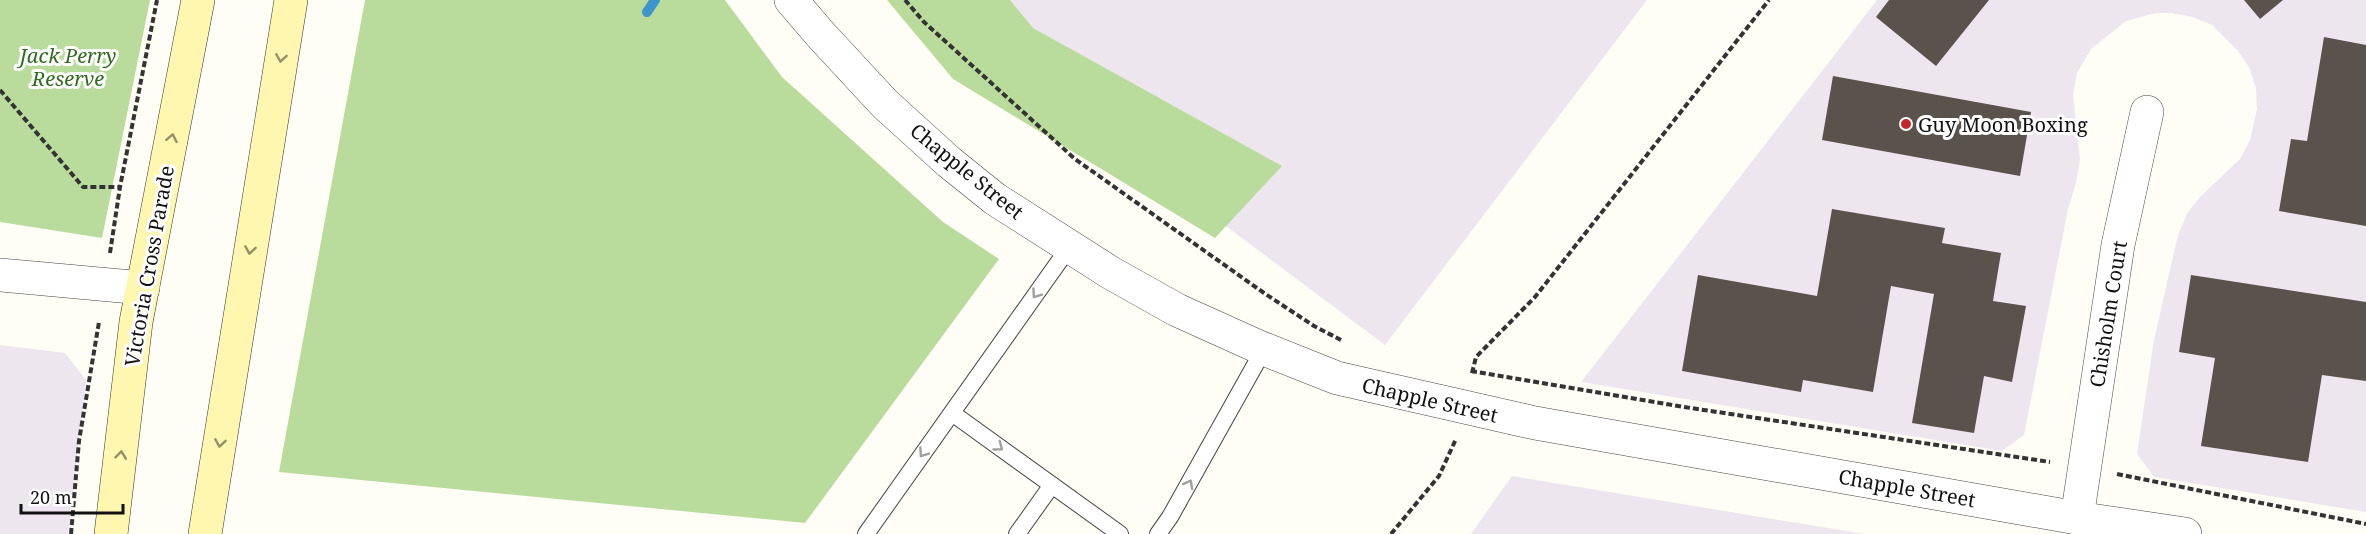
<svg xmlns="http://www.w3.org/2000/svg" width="2366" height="534" font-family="'Noto Serif',serif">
  <rect width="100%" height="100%" fill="#fffdf5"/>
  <g fill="#eee6ef">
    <polygon points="931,0 1647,0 1385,345 939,12"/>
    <polygon points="1877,0 2366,0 2366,512 2154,477 2137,454 2154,340 2178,235 2188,212 2200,197 2240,159 2250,140 2257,109 2256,88 2249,67 2238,51 2212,25 2192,17 2171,13 2156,13 2126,21 2091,49 2077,73 2073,96 2080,160 2076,183 2068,209 2024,435 2002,451 1581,382"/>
    <polygon points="0,345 65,353 86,380 68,534 0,534"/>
    <polygon points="1512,476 1864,534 1471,534"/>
  </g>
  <g fill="#b9dc9c">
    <polygon points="0,0 150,0 102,238 0,222"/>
    <polygon points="365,0 725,0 782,77 943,222 999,259 805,523 279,472"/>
    <polygon points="887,0 1010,0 1033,28 1282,166 1215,238 953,79"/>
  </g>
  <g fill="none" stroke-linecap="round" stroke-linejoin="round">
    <polyline stroke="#3f96cf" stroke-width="10" points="647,12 655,0"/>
  </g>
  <g fill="#5a524d">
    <polygon points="1889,0 1989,0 1936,66 1876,17"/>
    <polygon points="2244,0 2283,0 2260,19"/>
    <polygon points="2324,37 2366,45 2366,226 2279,211 2291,139 2307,141"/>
    <polygon points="1833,76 2031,112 2020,176 1822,140"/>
    <polygon points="1832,209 1945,228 1942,243 2001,253 1993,301 2026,306 2012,382 1984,376 1974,433 1912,423 1934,294 1891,286 1873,392 1803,380 1801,392 1682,371 1698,275 1817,296"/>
    <polygon points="2191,275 2366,302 2366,381 2322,375 2308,462 2201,446 2215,358 2179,352"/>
  </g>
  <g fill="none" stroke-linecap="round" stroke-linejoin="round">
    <g stroke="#444" stroke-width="18">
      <g id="service">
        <polyline points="952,413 1120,534"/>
        <polyline points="866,534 1070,246"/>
        <polyline points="1017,534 1052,485"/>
        <polyline points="1158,534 1170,517 1264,349"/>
      </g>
    </g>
    <g stroke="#444" stroke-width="34">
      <g id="minor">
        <polyline points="0,275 143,288"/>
        <polyline points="2077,518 2118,245 2147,112"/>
      </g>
    </g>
    <g stroke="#444" stroke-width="34">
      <polyline id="tertiary" points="791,0 821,35 885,104 949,162 995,199 1111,273 1177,310 1259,347 1337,378 1535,423 2077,518 2185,534"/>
    </g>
    <g stroke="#333" stroke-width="34">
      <g id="secondary">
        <polyline points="111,534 136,322 198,0"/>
        <polyline points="205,534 291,0"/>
      </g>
    </g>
    <g stroke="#333" stroke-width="4" stroke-dasharray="6 3" stroke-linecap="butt">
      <polyline points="905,0 924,22 1075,159 1264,293 1314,326 1341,340"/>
      <polyline points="0,90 83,187 120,187"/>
      <polyline points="110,253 120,187 157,0"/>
      <polyline points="1471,371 1684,407 2050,462"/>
      <polyline points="1472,373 1476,357 1535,297 1769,0"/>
      <polyline points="2117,474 2366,524"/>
      <polyline points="71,534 79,441 99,322"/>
      <polyline points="1391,534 1439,476 1456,439"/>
    </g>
    <use href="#service" stroke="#fff" stroke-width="16"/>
    <use href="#minor" stroke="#fff" stroke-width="33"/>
    <use href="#tertiary" stroke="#fff" stroke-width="33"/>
    <use href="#secondary" stroke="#fff6b0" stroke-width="33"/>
  </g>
  <defs><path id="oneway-chevron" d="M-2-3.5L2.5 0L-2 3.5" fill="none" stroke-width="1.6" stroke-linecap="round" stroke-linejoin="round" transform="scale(1.5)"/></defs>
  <g stroke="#948f68">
    <use href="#oneway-chevron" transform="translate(281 58) rotate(99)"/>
    <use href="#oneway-chevron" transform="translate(172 138) rotate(-79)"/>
    <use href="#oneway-chevron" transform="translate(250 250) rotate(99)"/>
    <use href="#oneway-chevron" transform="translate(220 443) rotate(99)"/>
    <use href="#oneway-chevron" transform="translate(121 455) rotate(-83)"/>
  </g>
  <g stroke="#a0a0a0">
    <use href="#oneway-chevron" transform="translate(1036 294) rotate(125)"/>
    <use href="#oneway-chevron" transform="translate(999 447) rotate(36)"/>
    <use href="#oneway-chevron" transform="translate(923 453) rotate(125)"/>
    <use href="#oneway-chevron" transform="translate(1189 484) rotate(-61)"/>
  </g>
  <circle fill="#c4262e" stroke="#fff" stroke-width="2" cx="1906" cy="124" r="6"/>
  <g text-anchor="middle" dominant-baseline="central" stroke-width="6" stroke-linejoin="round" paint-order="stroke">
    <g font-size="20" font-style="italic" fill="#2f6b1f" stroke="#fff">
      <text x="68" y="55">Jack Perry<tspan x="68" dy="23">Reserve</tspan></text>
    </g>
    <g font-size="20" fill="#111" stroke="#fff" text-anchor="start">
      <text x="1918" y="124">Guy Moon Boxing</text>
    </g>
    <g font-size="20" fill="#111" stroke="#fff">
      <text transform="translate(967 171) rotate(39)">Chapple Street</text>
      <text transform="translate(149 266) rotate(-80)">Victoria Cross Parade</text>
      <text transform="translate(2108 314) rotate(-81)">Chisholm Court</text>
      <text transform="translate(1430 400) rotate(13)">Chapple Street</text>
      <text transform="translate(1907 488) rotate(10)">Chapple Street</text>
    </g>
  </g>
  <path d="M21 504v9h102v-9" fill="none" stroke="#111111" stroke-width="3"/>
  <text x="30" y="504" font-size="18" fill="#111111" stroke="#ffffff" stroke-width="4.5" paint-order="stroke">20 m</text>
</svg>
